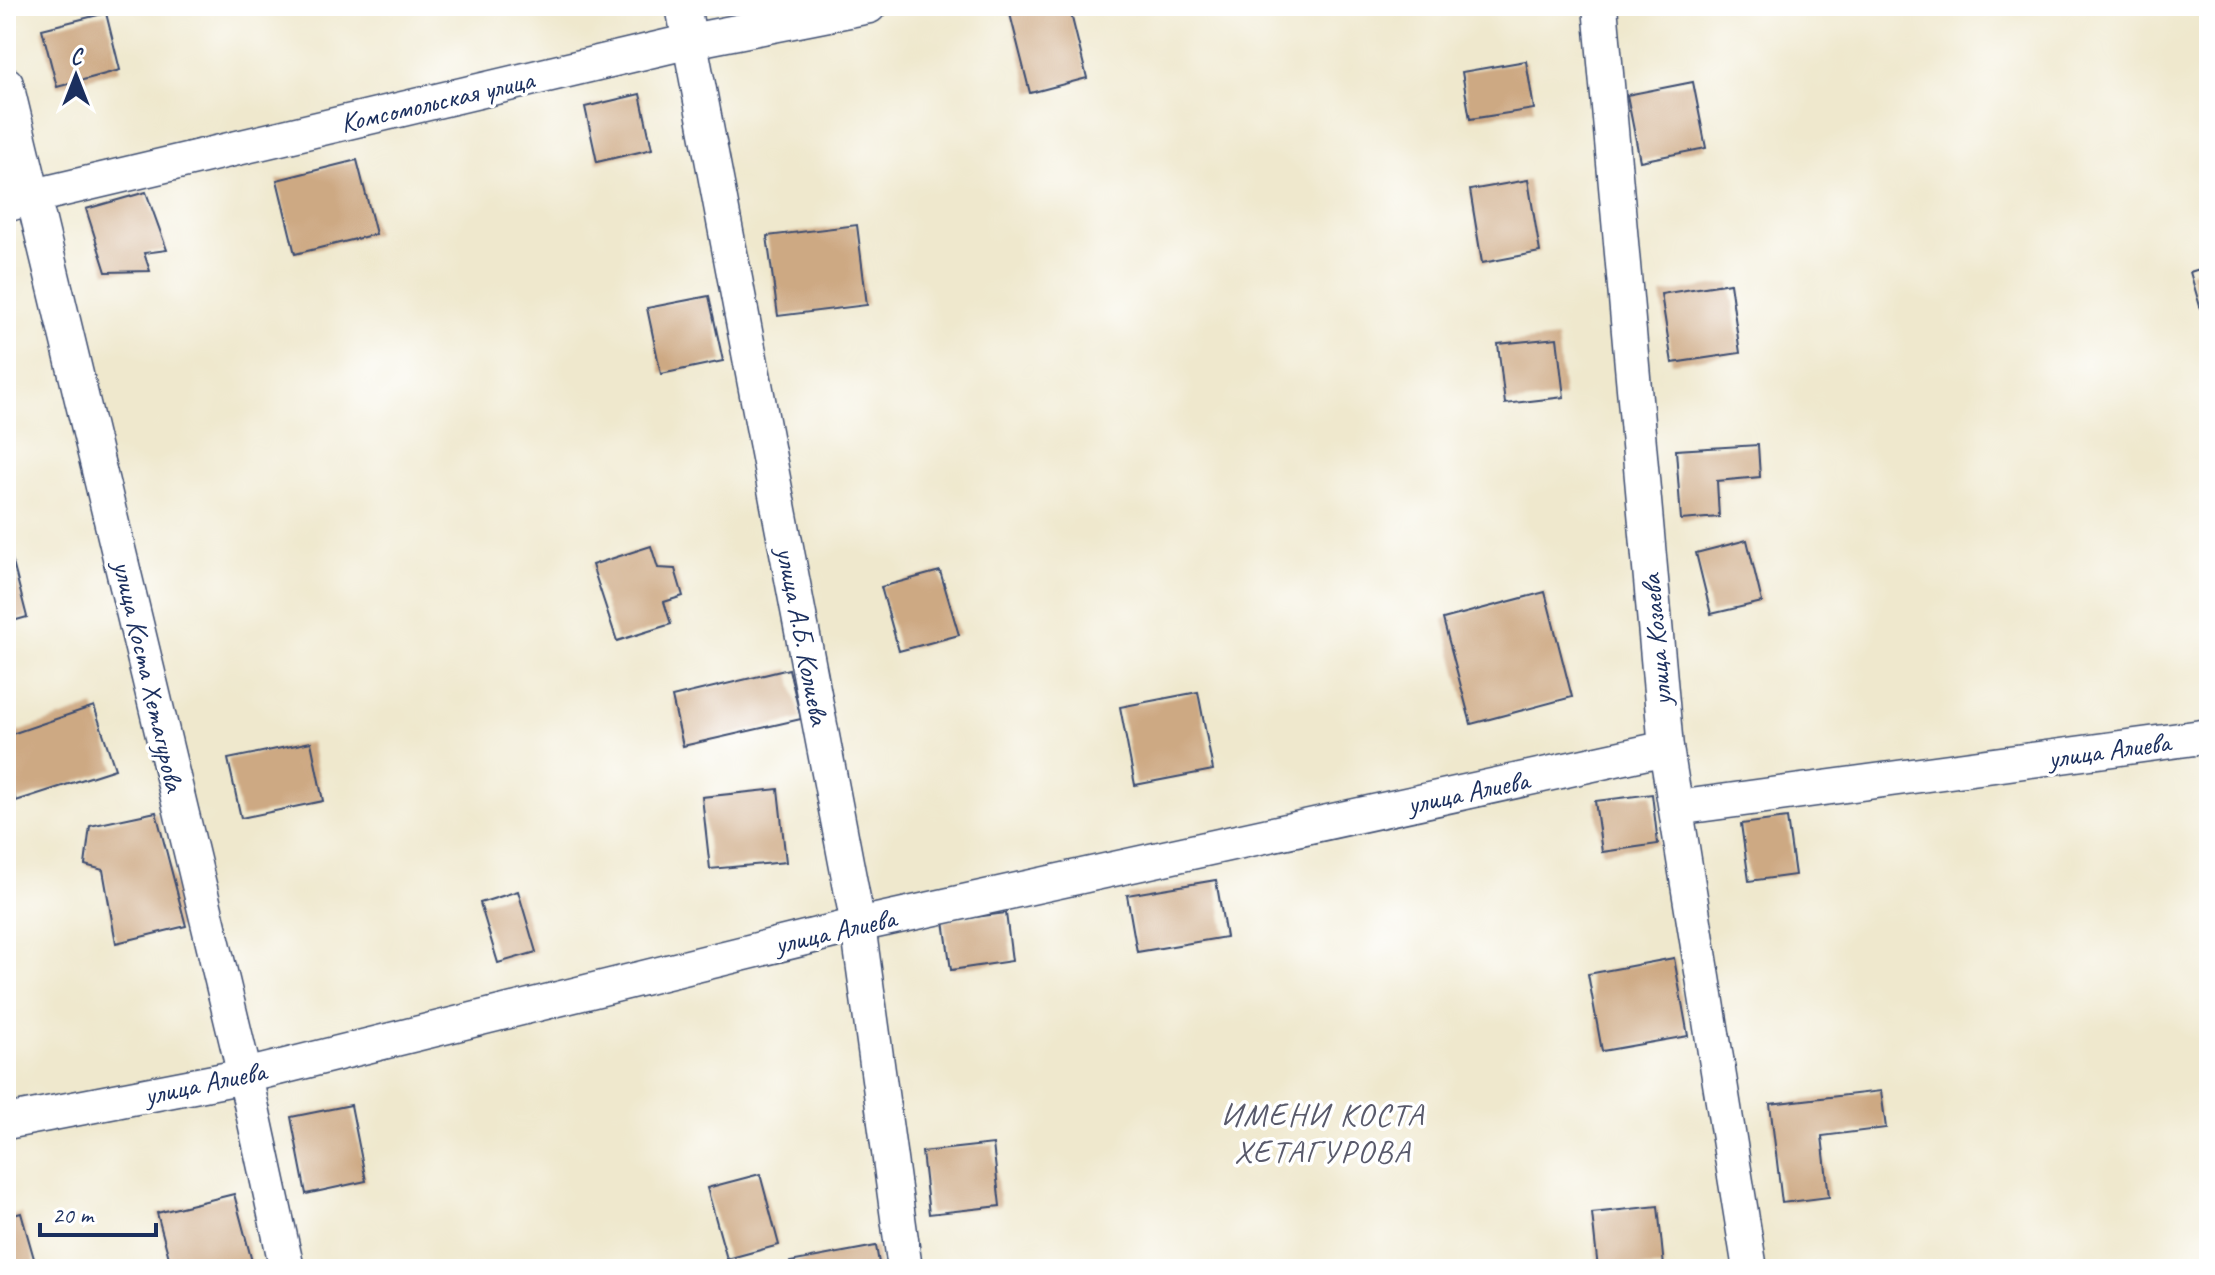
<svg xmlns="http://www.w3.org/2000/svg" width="2215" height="1275" font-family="Caveat,sans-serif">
  <rect width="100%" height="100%" fill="#fff"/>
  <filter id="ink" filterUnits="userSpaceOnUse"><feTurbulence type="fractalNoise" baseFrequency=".0125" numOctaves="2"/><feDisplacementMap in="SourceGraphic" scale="16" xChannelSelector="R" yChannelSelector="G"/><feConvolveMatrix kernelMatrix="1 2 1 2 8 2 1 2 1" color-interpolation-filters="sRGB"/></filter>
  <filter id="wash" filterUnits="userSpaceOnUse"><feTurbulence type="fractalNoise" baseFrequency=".006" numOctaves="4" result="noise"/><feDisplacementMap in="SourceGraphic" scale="32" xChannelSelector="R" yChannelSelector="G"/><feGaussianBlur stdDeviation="1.8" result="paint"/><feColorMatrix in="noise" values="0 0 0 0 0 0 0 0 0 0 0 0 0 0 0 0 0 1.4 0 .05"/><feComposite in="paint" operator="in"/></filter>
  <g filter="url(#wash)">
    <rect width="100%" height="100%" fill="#efe8cd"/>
    <g id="blocks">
      <g fill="#cda983">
        <polygon points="1008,6 1069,6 1087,78 1030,93"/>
        <polygon points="2201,6 2209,6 2209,43 2207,43"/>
        <polygon points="106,13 120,70 57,87 42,29"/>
        <polygon points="1526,61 1534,109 1470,119 1462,72"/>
        <polygon points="1693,82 1706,148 1640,161 1627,95"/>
        <polygon points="640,94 652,149 597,162 585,107"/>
        <polygon points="357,160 376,234 295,254 277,180"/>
        <polygon points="1528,180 1540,252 1482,263 1470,190"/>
        <polygon points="146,192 167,250 144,253 150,271 106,272 86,209"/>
        <polygon points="857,225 867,305 778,316 767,236"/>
        <polygon points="2209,266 2209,319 2204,320 2190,272"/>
        <polygon points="1730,283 1740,353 1672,363 1661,294"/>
        <polygon points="709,296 723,361 661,374 647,308"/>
        <polygon points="1557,338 1564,397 1505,404 1498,344"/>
        <polygon points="1758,445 1760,477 1717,481 1719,517 1681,520 1676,450"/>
        <polygon points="1747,540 1762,602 1711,614 1696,553"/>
        <polygon points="651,546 658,568 675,569 683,596 664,602 671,624 617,641 592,565"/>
        <polygon points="12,559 27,617 6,623 6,560"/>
        <polygon points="940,571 959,635 899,651 881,587"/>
        <polygon points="1545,592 1572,697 1471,724 1443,619"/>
        <polygon points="789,669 801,719 683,746 672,697"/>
        <polygon points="1198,692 1213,770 1135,785 1120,707"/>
        <polygon points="94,706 115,769 16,801 6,773 6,736"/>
        <polygon points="311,742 323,801 241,818 228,759"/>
        <polygon points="778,789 786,862 710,869 702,797"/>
        <polygon points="1652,794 1658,844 1602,852 1595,801"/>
        <polygon points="156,812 186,926 116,943 103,870 85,865 90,826"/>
        <polygon points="1787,818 1795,875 1749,881 1741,824"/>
        <polygon points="1216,880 1226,937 1137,952 1127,895"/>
        <polygon points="518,891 536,952 498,963 480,903"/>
        <polygon points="1006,913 1012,961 951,970 944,921"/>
        <polygon points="1674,958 1688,1036 1602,1051 1588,974"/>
        <polygon points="1881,1091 1886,1128 1822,1136 1829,1197 1782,1203 1770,1104"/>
        <polygon points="351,1105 366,1181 306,1194 291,1117"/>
        <polygon points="993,1144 1000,1206 929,1214 922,1152"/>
        <polygon points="760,1174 779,1245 727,1259 707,1188"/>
        <polygon points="234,1194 254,1269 172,1269 157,1213"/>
        <polygon points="1658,1206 1664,1267 1598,1269 1592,1213"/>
        <polygon points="21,1213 37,1269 6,1269 6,1217"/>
        <polygon points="876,1246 880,1269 791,1269 790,1262"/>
      </g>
    </g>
  </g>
  <g filter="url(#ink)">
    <use href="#blocks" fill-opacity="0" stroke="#3b4b6f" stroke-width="2"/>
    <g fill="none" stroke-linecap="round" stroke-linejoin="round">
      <g stroke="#3b4b6f" stroke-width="37">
        <g id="street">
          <polyline points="683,6 858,925 905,1269"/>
          <polyline points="1600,6 1666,748 1750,1269"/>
          <polyline points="6,84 245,1076 287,1269"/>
          <polyline points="6,205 34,196 691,41 869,6"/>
          <polyline points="1676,808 2209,736"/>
          <polyline points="6,1122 245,1076 858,925 1666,748"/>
        </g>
      </g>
      <use href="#street" stroke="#fff" stroke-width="34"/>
    </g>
  </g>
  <g text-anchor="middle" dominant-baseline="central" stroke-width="7" stroke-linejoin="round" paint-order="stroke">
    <g font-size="28" fill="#1b2f5e" stroke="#fff">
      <text transform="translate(437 101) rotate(-13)">Комсомольская улица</text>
      <text transform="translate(803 636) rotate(79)">улица А.Б. Колиева</text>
      <text transform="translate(1656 640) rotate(-95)">улица Козаева</text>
      <text transform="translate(149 676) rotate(77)">улица Коста Хетагурова</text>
      <text transform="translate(2109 750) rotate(-8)">улица Алиева</text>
      <text transform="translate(1468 792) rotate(-12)">улица Алиева</text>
      <text transform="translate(835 931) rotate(-13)">улица Алиева</text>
      <text transform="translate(205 1083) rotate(-12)">улица Алиева</text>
    </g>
    <g font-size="32" letter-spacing="2" fill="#595a6b" stroke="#fff">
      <text x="1323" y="1114">ИМЕНИ КОСТА<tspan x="1323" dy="37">ХЕТАГУРОВА</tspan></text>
    </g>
  </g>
  <rect width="2215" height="1275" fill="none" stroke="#fff" stroke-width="32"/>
  <g transform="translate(76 76)" stroke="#ffffff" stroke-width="6" paint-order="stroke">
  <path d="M0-6L14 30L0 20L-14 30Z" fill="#1b2f5e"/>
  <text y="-12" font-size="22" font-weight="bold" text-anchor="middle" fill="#1b2f5e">С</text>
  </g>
  <path d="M40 1223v12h116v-12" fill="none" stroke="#1b2f5e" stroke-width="4"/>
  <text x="52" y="1223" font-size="24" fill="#1b2f5e" stroke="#ffffff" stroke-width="6" paint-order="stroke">20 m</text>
</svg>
